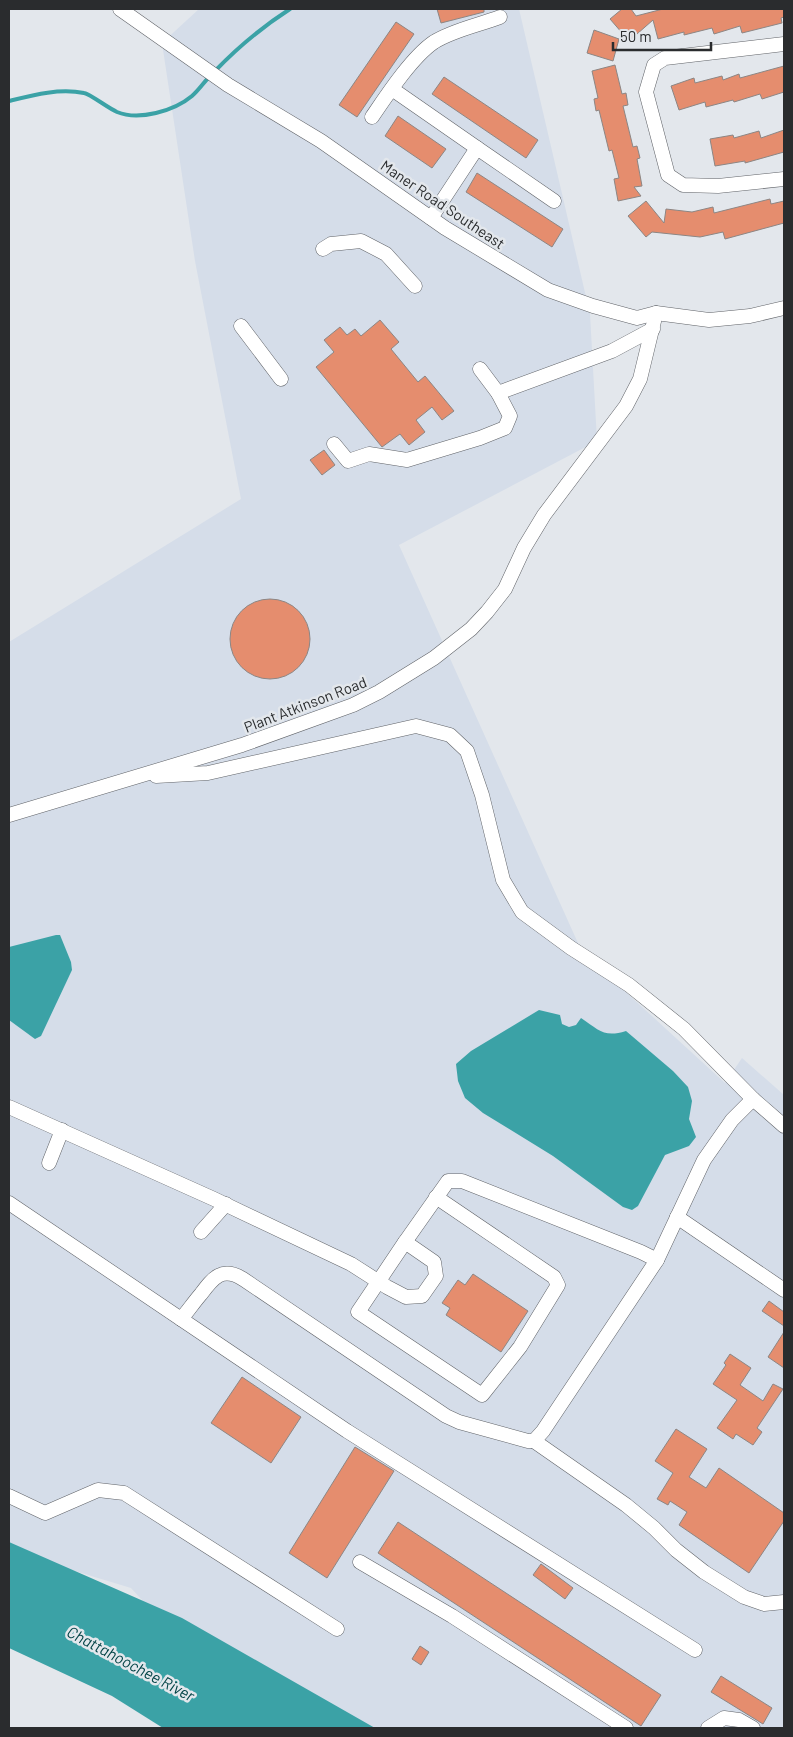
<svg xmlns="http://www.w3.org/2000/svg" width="793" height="1737" font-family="Barlow,sans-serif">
  <rect width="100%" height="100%" fill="#e3e7ec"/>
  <polygon fill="#d5dde9" points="199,9 519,9 590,314 597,441 399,545 582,952 725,1083 742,1058 784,1095 784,1728 363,1728 198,1661 131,1588 9,1551 9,642 241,499 195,261 162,43"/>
  <g fill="#3ba2a6">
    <polygon points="56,935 60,935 71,962 72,970 41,1036 35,1039 9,1020 9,947"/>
    <path d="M539,1010L560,1015L562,1024L569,1027L576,1025L581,1018C599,1030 604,1038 626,1031L673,1071L688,1087L692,1101L689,1119L696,1137L689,1146L665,1155L638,1206L632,1210L623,1207L553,1156L483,1113L465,1098L458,1081L456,1064L471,1051Z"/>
    <polygon points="9,1542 182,1618 375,1728 163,1728 112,1696 9,1648"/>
  </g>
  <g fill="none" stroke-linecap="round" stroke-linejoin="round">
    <g stroke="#3ba2a6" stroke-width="4">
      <path d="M215,71C238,47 262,27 290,9"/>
      <path d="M9,101C33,95 59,88 84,93C90,94 108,108 117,112C139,121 174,111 192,96C199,90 204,82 210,76"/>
    </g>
  </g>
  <g fill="#e58d6e" stroke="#8c8684">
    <polygon points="437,9 484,9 484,12 441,23"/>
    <polygon points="622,9 631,9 636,16 663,9 784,9 784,17 781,18 782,23 742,33 740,26 714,34 712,28 684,35 684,32 658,39 653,20 629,41 610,19"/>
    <polygon points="396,22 414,34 357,117 339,105"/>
    <polygon points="594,30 619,39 613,61 587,53"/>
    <polygon points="615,65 622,94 626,93 628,105 623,106 633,147 637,146 640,158 637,159 642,186 634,187 641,196 618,201 614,179 619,178 612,150 609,151 599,110 596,111 594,99 598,98 592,71"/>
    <polygon points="784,66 784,92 762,99 760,94 734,102 733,100 706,107 705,102 679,110 671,86 694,78 695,83 722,76 723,80 739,74 740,78"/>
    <polygon points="444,77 538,140 526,158 432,94"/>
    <polygon points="398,116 446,149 432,168 385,136"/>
    <polygon points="784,130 784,152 745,163 745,161 715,166 710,139 733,135 734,138 759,131 761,138"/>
    <polygon points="477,173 563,229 552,247 466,192"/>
    <polygon points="770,199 771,204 784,201 784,223 725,239 723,232 700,237 652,232 646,237 628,216 646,201 664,223 666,209 692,212 713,207 714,213"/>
    <polygon points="380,320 399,342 391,349 418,382 425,376 454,411 442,420 432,407 416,420 425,432 409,445 400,434 382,447 316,367 334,352 324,340 340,327 347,335 355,329 361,336"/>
    <polygon points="324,450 335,465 322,475 310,460"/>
    <circle cx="270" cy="639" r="40"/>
    <polygon points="473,1274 528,1311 501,1352 446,1315 450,1308 442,1303 458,1280 465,1285"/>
    <polygon points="769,1301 784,1312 784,1326 762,1311"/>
    <polygon points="784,1332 784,1368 768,1357"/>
    <polygon points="730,1354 751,1368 740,1385 763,1401 773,1384 783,1389 757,1428 762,1432 753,1445 736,1434 733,1439 717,1428 737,1400 713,1384 726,1365 724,1363"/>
    <polygon points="242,1377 301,1417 271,1463 211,1423"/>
    <polygon points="676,1429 707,1449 689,1477 706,1488 719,1468 784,1513 784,1521 749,1573 679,1525 687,1512 670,1501 668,1505 657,1499 673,1473 655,1461"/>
    <polygon points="355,1447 394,1471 327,1578 289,1553"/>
    <polygon points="398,1522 661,1695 641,1726 378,1553"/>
    <polygon points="541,1564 573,1588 565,1599 533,1575"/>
    <polygon points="420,1646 429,1652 421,1665 412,1659"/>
    <polygon points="721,1676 772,1708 763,1724 711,1692"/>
  </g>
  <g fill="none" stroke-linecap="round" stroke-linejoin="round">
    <g stroke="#606368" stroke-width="15">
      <g id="minor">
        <polyline points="120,9 228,85 321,141 445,228 548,290 593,306 637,318 656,313 709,320 750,316 784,308"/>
        <polyline points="784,44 665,58 654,65 646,92 668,175 683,185 718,186 784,179"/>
        <polyline points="392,89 477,148"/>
        <path d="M372,117C387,95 412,57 434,42C453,30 479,25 500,17"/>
        <polyline points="431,218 477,148 554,201"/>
        <polyline points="323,249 331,244 361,241 386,254 415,286"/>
        <polyline points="241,326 281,379"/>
        <polyline points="480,369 498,393 612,351 653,329"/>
        <polyline points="334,444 348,461 369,454 407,460 480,438 505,428 510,416 498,393"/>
        <polyline points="156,776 208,773 416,726 450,735 467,751 482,795 503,880 522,912 571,948 629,985 684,1029 753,1099 784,1126"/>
        <polyline points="9,815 242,745 353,705 379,692 434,658 471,629 487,612 505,589 524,548 544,515 626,406 640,379 656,313"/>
        <polyline points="9,1107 214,1199 351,1264 387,1287 406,1297 422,1296 436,1276 434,1262 405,1242 358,1312 482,1395 520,1347 558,1285 554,1277 436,1197"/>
        <polyline points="49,1163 62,1130"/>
        <polyline points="9,1203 347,1431 695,1650"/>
        <polyline points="677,1217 784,1290"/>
        <polyline points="201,1232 226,1204"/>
        <polyline points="405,1242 448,1181 462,1181 641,1252 657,1260"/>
        <path d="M181,1319C188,1311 194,1302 201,1294C213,1278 222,1266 243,1279L446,1416L459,1422L528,1441H534L543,1431L657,1260L704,1160L732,1120L753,1099"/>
        <polyline points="534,1441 626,1505 654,1528 676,1550 704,1572 744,1597 764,1604 784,1602"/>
        <polyline points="9,1496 45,1513 98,1490 124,1493 337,1629"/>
        <polyline points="360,1562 452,1616 626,1728"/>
        <polyline points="708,1728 724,1718 739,1720 753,1728"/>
      </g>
    </g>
    <use href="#minor" stroke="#fff" stroke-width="14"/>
  </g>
  <g text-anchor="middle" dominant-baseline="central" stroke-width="5" stroke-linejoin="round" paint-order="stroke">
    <g font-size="15" fill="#2a2c2e" stroke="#e3e7ec">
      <text transform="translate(443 204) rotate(34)">Maner Road Southeast</text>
      <text transform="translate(305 704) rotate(-21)">Plant Atkinson Road</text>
    </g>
    <g font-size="16" font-style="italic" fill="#024346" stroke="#e3e7ec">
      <text transform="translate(131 1663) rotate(28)">Chattahoochee River</text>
    </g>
  </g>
  <rect width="793" height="1737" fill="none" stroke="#2a2c2e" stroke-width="20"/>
  <path d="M613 42v8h98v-8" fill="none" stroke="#2a2c2e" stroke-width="2.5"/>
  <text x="620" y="42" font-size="15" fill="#2a2c2e" stroke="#e3e7ec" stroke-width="4" paint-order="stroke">50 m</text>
</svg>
